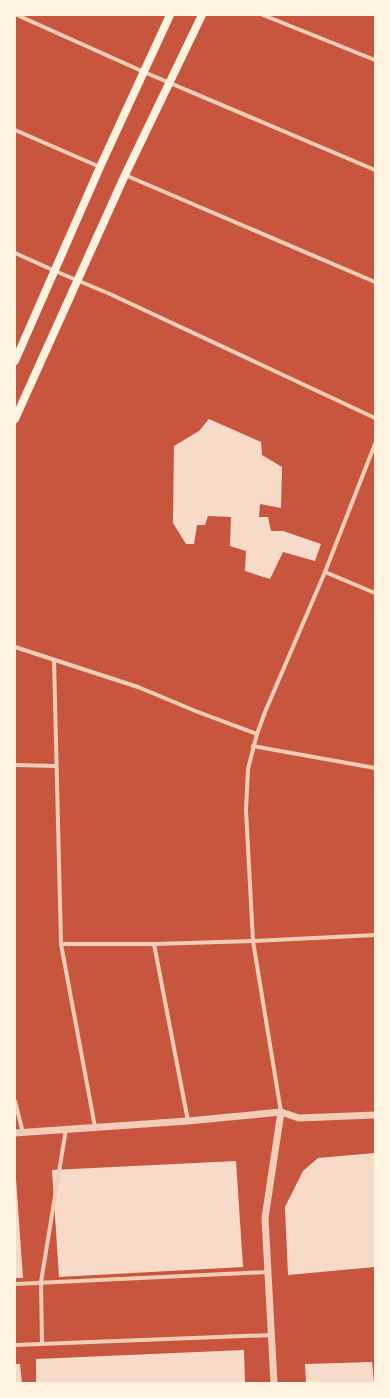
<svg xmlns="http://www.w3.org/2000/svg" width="390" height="1398" font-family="'Source Sans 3',sans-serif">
  <rect width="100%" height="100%" fill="#c8553d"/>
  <g fill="#f7dbc8">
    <polygon points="209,419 261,442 262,455 282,467 281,508 260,504 259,517 268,517 271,531 283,531 321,544 315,561 283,552 270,579 245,571 246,551 230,546 231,517 208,516 205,525 197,525 194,544 186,544 173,523 174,446 199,431"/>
    <polygon points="375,1153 375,1267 288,1275 285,1207 303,1171 318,1158"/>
    <polygon points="236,1161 243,1267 59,1277 52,1170"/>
    <polygon points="15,1179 16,1179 23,1278 15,1278"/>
    <polygon points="244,1350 245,1383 36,1383 36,1359"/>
    <polygon points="372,1362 374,1383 306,1383 305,1364"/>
    <polygon points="15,1364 20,1364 22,1383 15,1383"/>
  </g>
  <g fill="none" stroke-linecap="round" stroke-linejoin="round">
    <g stroke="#f1ccb7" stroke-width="4">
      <polyline points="17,15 144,72 375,170"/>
      <polyline points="263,15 375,60"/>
      <polyline points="15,130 100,167"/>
      <polyline points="125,175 375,282"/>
      <polyline points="15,253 55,271 110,294 375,418"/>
      <polyline points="325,572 375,593"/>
      <polyline points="15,647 138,687 198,712 257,734"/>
      <polyline points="54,660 61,944 95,1127"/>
      <polyline points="253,746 375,768"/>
      <polyline points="15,765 56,766"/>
      <polyline points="61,944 154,944 253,941 375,935"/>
      <polyline points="154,944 188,1121"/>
      <polyline points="15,1101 23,1133"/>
      <polyline points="281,1112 253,941 246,810 248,769 257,734 265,712 325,572 375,444"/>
      <polyline points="15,1284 268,1272"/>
      <polyline points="42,1343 41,1282 66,1129"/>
      <polyline points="15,1345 272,1335"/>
    </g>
    <g stroke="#f1ccb7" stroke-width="7">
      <polyline points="15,1133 188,1121 281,1112 299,1118 375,1115"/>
      <polyline points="274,1383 265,1218 281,1112"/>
    </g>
    <g stroke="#fff3e0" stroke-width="8">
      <polyline points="15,361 100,167 170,15"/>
      <polyline points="15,419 125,175 202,15"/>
    </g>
  </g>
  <rect width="390" height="1398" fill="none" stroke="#fff3e0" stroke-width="32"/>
</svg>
